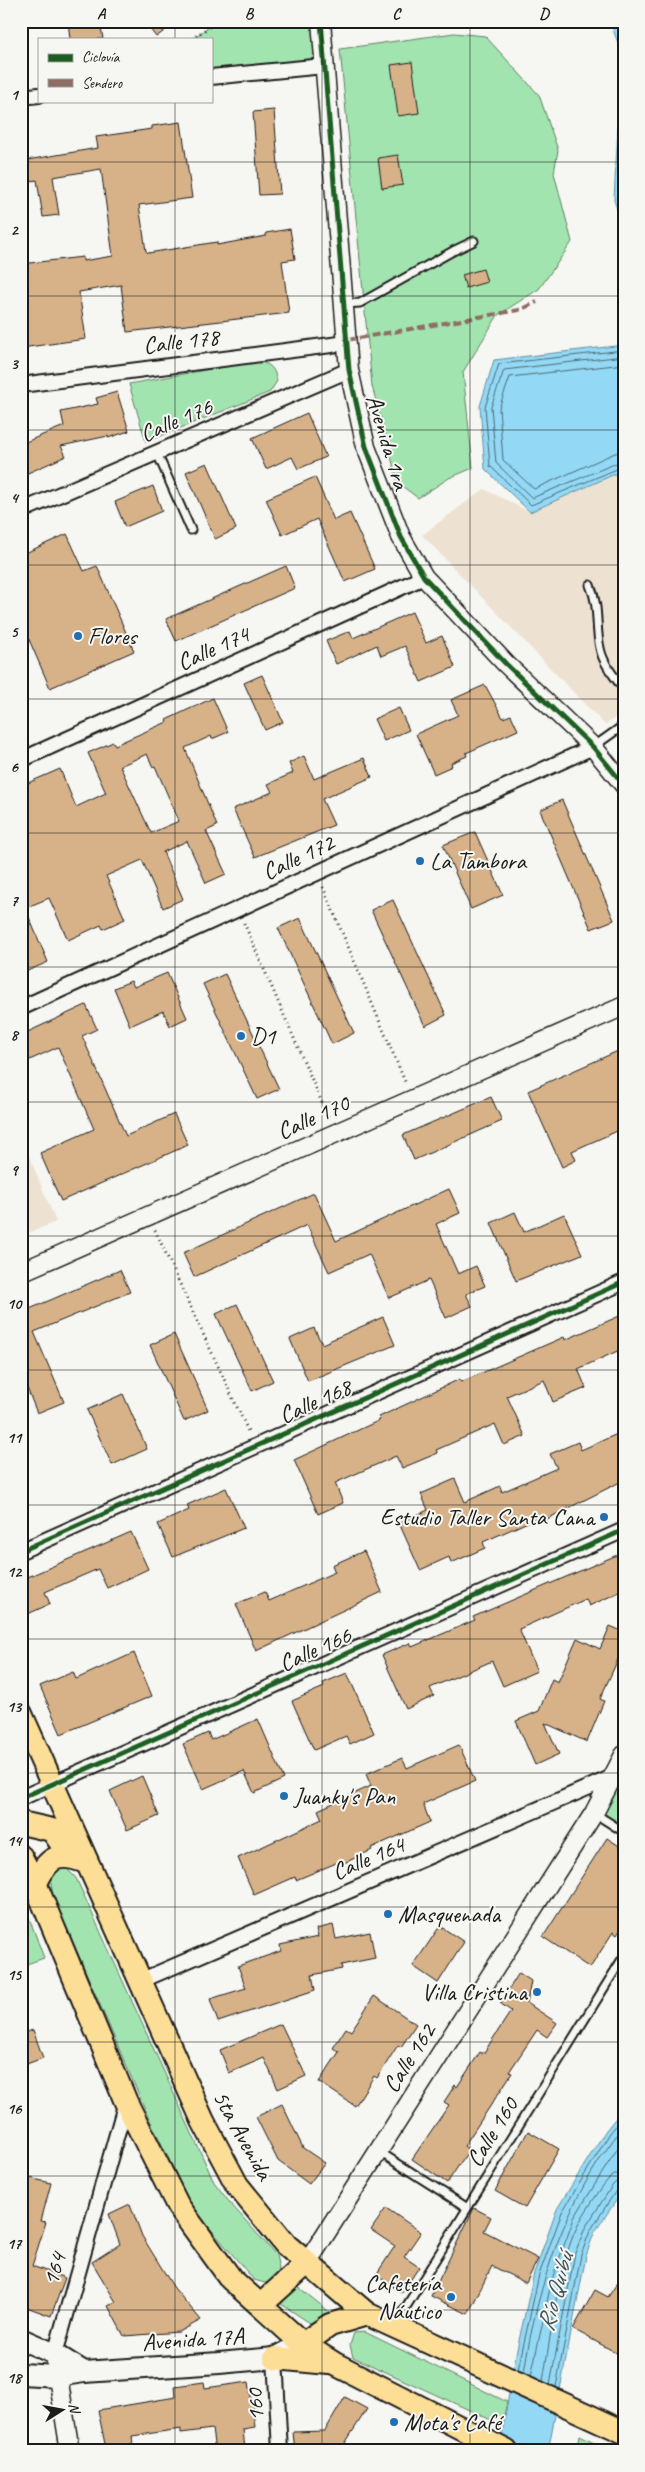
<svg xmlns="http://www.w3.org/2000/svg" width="645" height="2472" font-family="Caveat,sans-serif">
  <rect width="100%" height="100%" fill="#f6f6f2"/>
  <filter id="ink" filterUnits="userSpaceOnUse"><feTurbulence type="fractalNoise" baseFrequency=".02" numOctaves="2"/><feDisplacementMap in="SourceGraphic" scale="10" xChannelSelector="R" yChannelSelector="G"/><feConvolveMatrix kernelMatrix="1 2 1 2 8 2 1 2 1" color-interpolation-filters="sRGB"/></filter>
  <g filter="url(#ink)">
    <g fill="#ede2d2">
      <polygon points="624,470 624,712 605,725 422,535 484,489 530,512"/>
      <polygon points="21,1136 56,1222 21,1236"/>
    </g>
    <g fill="#a2e4af" stroke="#5f8066">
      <polygon points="217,21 321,21 324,66 211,77 211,39 192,39"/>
      <polygon points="454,33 485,36 539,95 558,150 554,173 572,242 539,289 498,315 463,372 473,468 449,478 418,498 398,483 372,386 340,49"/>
      <path d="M254,361C269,363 274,366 277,381L270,392L146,442L129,384Z"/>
      <polygon points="624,1748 624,1832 594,1813"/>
      <polygon points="58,1869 67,1869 76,1878 214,2182 230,2203 276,2255 279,2269 275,2280 265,2283 254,2280 192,2207 149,2118 53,1896 50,1877"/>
      <polygon points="21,1896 44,1958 21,1966"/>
      <polygon points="296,2285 332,2314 310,2323 281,2304"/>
      <polygon points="365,2332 507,2402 502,2425 353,2357 350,2345 354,2333"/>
      <polygon points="580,2435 612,2451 577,2451"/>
    </g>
    <g fill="#93d9f5" stroke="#638d9e">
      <polygon points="610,21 624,21 624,231 614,200 622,54"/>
      <polygon points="624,345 624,470 530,512 485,469 480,406 494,360"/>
      <polygon points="624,2108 624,2189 594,2233 586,2256 548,2451 499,2451 516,2354 534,2273 557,2209 606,2130"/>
    </g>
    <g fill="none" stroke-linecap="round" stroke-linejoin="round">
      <g stroke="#4c6873" stroke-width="1">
        <polyline points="624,119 619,200 624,214"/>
        <polyline points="624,350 499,364 485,407 490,466 531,505 624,466"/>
        <polyline points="624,356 504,370 491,407 496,463 532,498 624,460"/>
        <polyline points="624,364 510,377 499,408 503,460 534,489 615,453 624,452"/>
        <polyline points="518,2370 539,2275 562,2212 610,2133 624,2116"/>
        <path d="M524,2372C538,2282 566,2198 624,2126"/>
        <polyline points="531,2376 552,2279 574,2218 624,2138"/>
        <path d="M543,2381C551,2336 558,2264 578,2225C583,2215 590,2205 596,2196C604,2185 609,2173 624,2173"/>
        <polyline points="550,2384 575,2253 585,2228 612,2186 617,2181 624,2180"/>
        <polyline points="556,2387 581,2255 590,2231 617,2189 624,2187"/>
      </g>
    </g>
    <g fill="#d7b289" stroke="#1c1c1c" fill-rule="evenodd">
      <polygon points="68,21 100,21 103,39 70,39"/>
      <polygon points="144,21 178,21 156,37"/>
      <polygon points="412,62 419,113 398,116 391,65"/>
      <polygon points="274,110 280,194 259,195 253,112"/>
      <polygon points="181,122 192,198 139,205 146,251 148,253 217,242 217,245 266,236 266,233 290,229 295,259 282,261 289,313 127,332 121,285 79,292 86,339 21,348 21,311 27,310 21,264 83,257 83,261 113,256 101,169 53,177 59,215 43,217 37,180 23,182 21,161 98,148 96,137 152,129 152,126"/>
      <polygon points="398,155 403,185 382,188 378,158"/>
      <polygon points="483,269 487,282 466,288 462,275"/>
      <polygon points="117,392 129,431 108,438 108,436 61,446 66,456 21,476 21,444 64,426 61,412 98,404 96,398"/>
      <polygon points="307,413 326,457 298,469 292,457 266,469 252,438"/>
      <polygon points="207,463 236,529 215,539 186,472"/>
      <polygon points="315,477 334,520 350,513 375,569 345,582 317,519 282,535 266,499"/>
      <polygon points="153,486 162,511 125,527 115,502"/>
      <polygon points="67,534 84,571 97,566 134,651 50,688 21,621 21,555"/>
      <polygon points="286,566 295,588 176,641 166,619"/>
      <polygon points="412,612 426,643 442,636 455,667 421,682 405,646 381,656 377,645 336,664 326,641 350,631 353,638"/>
      <polygon points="262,675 283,722 265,730 244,683"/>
      <polygon points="485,685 503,718 511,715 518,730 466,753 467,756 451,763 452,766 434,774 416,734 458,715 451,700"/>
      <path d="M213,698L228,732L212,739L211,736L185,748L217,826L206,831L226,874L206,883L187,841L163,852L183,899L163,908L142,860L106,876L125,919L103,929L101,925L68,940L49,898L25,908L48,962L25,972L21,964V786L60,769L76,807L106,793L88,753L113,742L115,745L167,722L166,720ZM147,754L153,767L155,766L179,821L151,833L120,766Z"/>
      <polygon points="399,708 409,730 384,741 374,719"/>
      <polygon points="304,756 314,779 364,758 372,777 322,799 334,825 255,857 233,809 272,792 268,784 293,773 289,763"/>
      <polygon points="562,800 614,920 591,929 540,810"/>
      <polygon points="475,832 503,895 471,909 443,845"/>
      <polygon points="393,900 446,1015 425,1026 371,910"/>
      <polygon points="300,918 354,1033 332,1044 278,928"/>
      <polygon points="167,973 187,1018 170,1026 163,1011 130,1026 114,988 131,981 134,987"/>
      <polygon points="225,974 279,1089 257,1099 203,984"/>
      <polygon points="86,1005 97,1029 82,1036 126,1136 174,1114 188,1145 61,1201 40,1153 94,1129 58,1047 21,1064 21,1035"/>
      <polygon points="618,1051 624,1064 624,1128 572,1151 576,1160 562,1167 528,1091"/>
      <polygon points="491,1097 502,1121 414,1160 403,1135"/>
      <polygon points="449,1189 460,1213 436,1224 458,1274 476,1266 485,1286 466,1294 472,1306 446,1318 429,1280 389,1298 369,1254 329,1272 307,1225 194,1277 183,1253 314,1193 336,1241"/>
      <polygon points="515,1212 524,1232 564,1214 582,1254 516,1281 491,1223"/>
      <polygon points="120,1270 130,1292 34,1332 64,1402 37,1413 21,1373 21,1303 25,1311"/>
      <polygon points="237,1304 273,1381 252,1391 216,1314"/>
      <polygon points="624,1314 624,1348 578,1369 586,1388 553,1402 544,1380 507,1396 525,1436 504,1445 495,1424 436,1450 438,1453 402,1468 396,1456 335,1483 343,1503 318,1514 294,1460 380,1420 379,1417 460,1379 461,1382 564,1337 565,1340"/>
      <polygon points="383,1317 395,1345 308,1381 290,1339 314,1328 322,1344"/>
      <polygon points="174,1334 208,1410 184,1421 150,1345"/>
      <polygon points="123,1394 147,1449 112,1465 87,1410"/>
      <polygon points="624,1431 624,1480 541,1522 539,1517 483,1542 485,1548 451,1563 449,1557 420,1570 399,1523 428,1510 421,1494 455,1479 465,1502 500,1486 502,1492 557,1468 550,1454 578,1442 581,1450"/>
      <polygon points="226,1488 244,1528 173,1557 158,1524 189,1510 187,1505"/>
      <polygon points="131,1532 148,1569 107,1588 98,1569 45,1592 50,1604 21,1617 21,1580"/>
      <polygon points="364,1551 382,1592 256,1651 236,1604 265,1592 269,1601 335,1572 332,1565"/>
      <polygon points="624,1552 624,1590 589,1606 586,1599 519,1629 537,1671 503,1686 492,1661 430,1688 434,1696 406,1709 382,1655 410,1643 412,1647 475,1620 473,1617"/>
      <polygon points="610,1626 624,1632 624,1646 600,1699 604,1701 587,1742 545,1723 559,1754 535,1765 516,1721 539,1711 552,1679 558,1682 577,1638 600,1649"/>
      <polygon points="134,1653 152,1696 61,1734 40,1686 73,1672 76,1679"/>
      <polygon points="347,1673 374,1733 350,1744 346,1736 314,1750 292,1701 324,1687 323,1683"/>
      <polygon points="258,1719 284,1779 254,1793 244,1771 203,1789 183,1744 208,1733 211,1740"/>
      <polygon points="459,1745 475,1781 423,1804 430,1822 371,1848 372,1850 342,1864 341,1861 296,1880 295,1877 254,1895 238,1858 322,1819 318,1810 371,1786 366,1774 402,1758 407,1768"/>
      <polygon points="142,1776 159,1816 127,1830 110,1791"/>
      <polygon points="607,1838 624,1849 624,1924 617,1935 613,1932 590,1968 543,1937"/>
      <polygon points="333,1925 336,1939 370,1932 375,1958 341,1965 342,1969 312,1975 315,1990 218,2022 210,1999 246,1988 238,1966 281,1951 280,1945 318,1937 316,1929"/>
      <polygon points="440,1926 464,1942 438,1983 413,1966"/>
      <polygon points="519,1973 531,1981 527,2003 557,2023 547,2037 537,2030 509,2072 512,2073 464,2146 469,2150 447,2183 412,2159 449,2105 444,2102 455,2085 457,2087 480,2052 483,2054 511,2011 500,2003"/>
      <polygon points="374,1996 416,2024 401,2047 398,2045 377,2078 374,2076 355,2106 319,2082 339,2052 333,2048 346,2028 351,2031"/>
      <polygon points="281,2024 306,2076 278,2089 264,2058 229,2073 220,2050"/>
      <polygon points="33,2030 43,2058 21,2066 21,2034"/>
      <polygon points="282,2104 303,2148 325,2163 309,2184 278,2161 256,2117"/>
      <polygon points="528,2131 559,2149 525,2208 495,2191"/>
      <polygon points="21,2176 51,2183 41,2221 46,2222 32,2266 65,2278 51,2316 21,2305"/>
      <polygon points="130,2204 142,2236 174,2288 201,2320 179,2332 124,2336 108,2306 116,2302 92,2262 120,2244 109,2214"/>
      <polygon points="386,2208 421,2232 404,2257 419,2267 402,2293 376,2275 395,2246 371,2230"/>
      <polygon points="474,2208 491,2217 484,2231 538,2259 526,2283 492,2266 468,2314 431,2296"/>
      <polygon points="624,2273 624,2357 573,2329 595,2290 608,2297"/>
      <polygon points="204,2382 205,2388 249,2382 255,2427 243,2429 245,2451 215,2451 212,2429 181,2433 181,2429 132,2436 133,2444 106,2449 98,2410 176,2397 175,2386"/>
      <polygon points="345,2397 367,2409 340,2451 295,2451 293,2432 325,2431"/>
    </g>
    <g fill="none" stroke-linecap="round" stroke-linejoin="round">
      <g stroke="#1c1c1c" stroke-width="11">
        <g id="service">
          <polyline points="344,304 360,303 453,251 474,241"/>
          <polyline points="157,453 191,530"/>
          <path d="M590,585C600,608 595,626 600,648C603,664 615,677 624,690"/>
          <polyline points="593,747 624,725"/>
          <polyline points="594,1813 624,1832"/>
          <polyline points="378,2151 466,2207"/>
          <polyline points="396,2323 624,1956"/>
        </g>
      </g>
      <g stroke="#1c1c1c" stroke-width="18">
        <g id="minor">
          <polyline points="211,77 324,66"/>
          <polyline points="21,97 39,95"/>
          <polyline points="21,385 347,343"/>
          <polyline points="21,511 349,370"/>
          <polyline points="21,760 424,577"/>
          <polyline points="21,1008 593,747"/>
          <polyline points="21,1551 624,1282"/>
          <polyline points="21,1798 624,1530"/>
          <polyline points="140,1981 615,1776"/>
          <polyline points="55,2354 126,2102"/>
          <polyline points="275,2358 280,2451"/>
        </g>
      </g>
      <g stroke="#1c1c1c" stroke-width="21">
        <g id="tertiary">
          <polyline points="321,21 349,370 366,447 401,537 424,577 506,664 593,747 624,785"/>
          <polyline points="21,1272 624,1006"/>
          <polyline points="307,2263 594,1813 624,1755"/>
          <polyline points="56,2364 70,2451"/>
        </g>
      </g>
      <g stroke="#1c1c1c" stroke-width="24">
        <g id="secondary">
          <polyline points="21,2339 55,2354 84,2372"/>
          <polyline points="21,2374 57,2376 84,2372 219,2363 275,2358 290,2350"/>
        </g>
      </g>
      <g stroke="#1c1c1c" stroke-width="26">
        <g id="trunk">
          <polyline points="21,1714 203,2121 237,2185 286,2245 367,2314 624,2432"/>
          <polyline points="21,1823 52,1830 70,1856"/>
          <polyline points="21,1857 37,1888 126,2102 178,2206 231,2279 303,2344 335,2364 506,2451"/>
          <path d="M35,1885C48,1857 57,1851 86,1862"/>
          <polyline points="261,2305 307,2263"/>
          <polyline points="303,2344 330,2325 367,2314"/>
          <polyline points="275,2358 329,2363"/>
        </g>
      </g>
      <g stroke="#1c1c1c" stroke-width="3" stroke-dasharray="1 4" stroke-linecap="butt">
        <polyline points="192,39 217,21"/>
        <polyline points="323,887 406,1084"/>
        <polyline points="244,923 329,1119"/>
        <polyline points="155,1230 249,1433"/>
      </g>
      <use href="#service" stroke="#f6f6f2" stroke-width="7"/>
      <use href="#minor" stroke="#f6f6f2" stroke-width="14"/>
      <use href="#tertiary" stroke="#f6f6f2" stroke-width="18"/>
      <use href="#secondary" stroke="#f6f6f2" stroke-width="20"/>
      <use href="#trunk" stroke="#fdde96" stroke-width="22"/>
      <polyline stroke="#8d6e63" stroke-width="4" stroke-dasharray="8 4" stroke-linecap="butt" points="347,340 519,310 537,302"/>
      <g stroke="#f6f6f2" stroke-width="8">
        <g id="cycleway">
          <polyline points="321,21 349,370 366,447 401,537 424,577 506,664 593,747 624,785"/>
          <polyline points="21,1551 624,1282"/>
          <polyline points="21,1798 624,1530"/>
        </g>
      </g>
      <use href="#cycleway" stroke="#1b5e20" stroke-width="5"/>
    </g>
  </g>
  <path fill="none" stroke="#1c1c1c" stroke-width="1" stroke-opacity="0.55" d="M175,21V39M322,21V2451M470,21V2451M175,101V2451M21,162H624M21,296H624M21,430H624M21,565H624M21,699H624M21,833H624M21,967H624M21,1102H624M21,1236H624M21,1370H624M21,1505H624M21,1639H624M21,1773H624M21,1907H624M21,2042H624M21,2176H624M21,2310H624"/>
  <g fill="#1f6fb2" stroke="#f6f6f2" stroke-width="2">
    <circle cx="78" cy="636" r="5"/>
    <circle cx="420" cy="861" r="5"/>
    <circle cx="241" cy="1036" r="5"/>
    <circle cx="604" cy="1517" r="5"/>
    <circle cx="284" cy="1796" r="5"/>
    <circle cx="388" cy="1914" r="5"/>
    <circle cx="537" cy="1992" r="5"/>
    <circle cx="451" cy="2297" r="5"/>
    <circle cx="394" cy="2422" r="5"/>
  </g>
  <g text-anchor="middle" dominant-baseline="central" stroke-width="4" stroke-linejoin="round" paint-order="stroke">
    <g font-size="24" fill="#1c1c1c" stroke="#f6f6f2">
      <text transform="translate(181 341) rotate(-7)">Calle 178</text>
      <text transform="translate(176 420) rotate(-23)">Calle 176</text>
      <text transform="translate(388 442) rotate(73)">Avenida 1ra</text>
      <text transform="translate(213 648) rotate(-24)">Calle 174</text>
      <text transform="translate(298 857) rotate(-25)">Calle 172</text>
      <text transform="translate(313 1117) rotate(-24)">Calle 170</text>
      <text transform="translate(315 1401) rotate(-24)">Calle 168</text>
      <text transform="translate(315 1649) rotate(-24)">Calle 166</text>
      <text transform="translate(368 1858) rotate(-23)">Calle 164</text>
      <text transform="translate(409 2058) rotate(-57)">Calle 162</text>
      <text transform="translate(492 2132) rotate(-58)">Calle 160</text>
      <text transform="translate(243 2135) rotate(61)">5ta Avenida</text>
      <text transform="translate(54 2269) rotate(-74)">164</text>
      <text transform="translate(193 2339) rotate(-4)">Avenida 17A</text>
      <text transform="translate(255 2405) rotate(-93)">160</text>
    </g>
    <g font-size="24" fill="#1c1c1c" stroke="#f6f6f2" text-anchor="start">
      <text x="88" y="636">Flores</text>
      <text x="430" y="861">La Tambora</text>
      <text x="251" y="1036">D1</text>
      <text x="594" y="1517" text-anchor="end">Estudio Taller Santa Cana</text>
      <text x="294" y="1796">Juanky's Pan</text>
      <text x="398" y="1914">Masquenada</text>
      <text x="527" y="1992" text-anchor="end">Villa Cristina</text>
      <text x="441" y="2283" text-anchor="end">Cafetería<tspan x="441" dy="28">Náutico</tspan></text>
      <text x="404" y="2422">Mota's Café</text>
    </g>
    <g font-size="25" font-style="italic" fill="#40555d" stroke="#f6f6f2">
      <text transform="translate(555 2292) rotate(-75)">Río Quibú</text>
    </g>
  </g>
  <rect width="645" height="2472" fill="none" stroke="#f6f6f2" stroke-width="55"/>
  <rect x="38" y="38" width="175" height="65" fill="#f6f6f2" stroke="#9f9f9c"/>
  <rect x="48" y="54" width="25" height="8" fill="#1b5e20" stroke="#9f9f9c"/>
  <text x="82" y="62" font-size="15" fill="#1c1c1c">Ciclovía</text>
  <rect x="48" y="79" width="25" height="8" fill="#8d6e63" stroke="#9f9f9c"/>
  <text x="82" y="88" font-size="15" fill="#1c1c1c">Sendero</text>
  <g transform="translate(62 2410) rotate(79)" stroke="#f6f6f2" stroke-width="4" paint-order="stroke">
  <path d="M0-4L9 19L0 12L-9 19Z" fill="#1c1c1c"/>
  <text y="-8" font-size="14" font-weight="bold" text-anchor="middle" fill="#1c1c1c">N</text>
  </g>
  <rect x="28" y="28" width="590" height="2416" fill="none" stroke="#1c1c1c" stroke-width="2"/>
  <g font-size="16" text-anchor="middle" font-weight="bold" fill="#1c1c1c">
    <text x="101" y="19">A</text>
    <text x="249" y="19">B</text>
    <text x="396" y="19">C</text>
    <text x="544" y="19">D</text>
    <text x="14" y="100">1</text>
    <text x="14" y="235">2</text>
    <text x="14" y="369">3</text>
    <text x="14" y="503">4</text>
    <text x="14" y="637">5</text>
    <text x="14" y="772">6</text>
    <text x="14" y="906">7</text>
    <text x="14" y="1040">8</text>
    <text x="14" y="1175">9</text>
    <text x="14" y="1309">10</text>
    <text x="14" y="1443">11</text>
    <text x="14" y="1577">12</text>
    <text x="14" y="1712">13</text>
    <text x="14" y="1846">14</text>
    <text x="14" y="1980">15</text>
    <text x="14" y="2114">16</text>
    <text x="14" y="2249">17</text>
    <text x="14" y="2383">18</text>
  </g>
</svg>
